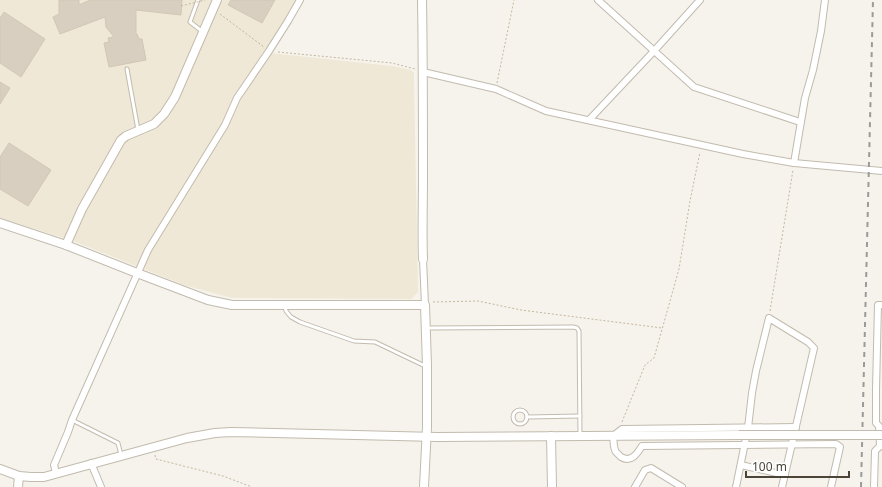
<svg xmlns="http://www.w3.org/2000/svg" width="882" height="487" font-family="'Noto Sans',sans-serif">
  <rect width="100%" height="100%" fill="#f6f3ec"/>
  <polygon fill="#efe8d6" points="0,0 297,0 270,46 267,47 265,51 270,53 392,66 411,70 414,73 414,79 418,292 411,299 234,298 224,296 184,285 73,241 0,218"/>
  <g fill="#d8cfc1" stroke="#d3c7b4">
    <polygon points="59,0 79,0 79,5 90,0 182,0 181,15 136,10 136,34 137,34 139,39 142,39 146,60 109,67 104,43 109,42 108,38 114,37 106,27 105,17 60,34 53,17 59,14"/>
    <polygon points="231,0 275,0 262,23 228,5"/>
    <polygon points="4,12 45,39 21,77 0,63 0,18"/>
    <polygon points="0,82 10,88 0,104"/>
    <polygon points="9,143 51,170 28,206 0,189 0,157"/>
  </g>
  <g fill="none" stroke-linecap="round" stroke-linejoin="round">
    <g stroke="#c2bbae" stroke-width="5">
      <g id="service">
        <polyline points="198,0 190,22 203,32"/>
        <polyline points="127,69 138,130"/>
        <polyline points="285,307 286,311 291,317 300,322 354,341 375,342 425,366"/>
        <polyline points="427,328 573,327 577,328 579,331 580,436"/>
        <circle cx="520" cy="417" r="7"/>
        <polyline points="527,417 580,416"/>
        <polyline points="72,420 118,443 121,455"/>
      </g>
    </g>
    <g stroke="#c2bbae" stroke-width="8">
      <g id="minor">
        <polyline points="598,0 694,87 800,122"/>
        <polyline points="423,72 496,89 546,111 743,154 794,163 882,171"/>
        <polyline points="589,120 654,51 700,0"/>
        <polyline points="794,163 805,98 813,70 821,31 825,0"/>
        <polyline points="423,259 425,305"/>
        <path d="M796,427L622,429L613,436C614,441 613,448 616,452C617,453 620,456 621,457C631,463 637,454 642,446L836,444L840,447L831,487"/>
        <polyline points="880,446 879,426 876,423 876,389 878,305 882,305"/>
        <polyline points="91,463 101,487"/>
        <polyline points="741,465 785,475"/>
        <polyline points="56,473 54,465 68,432 72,420 148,250 225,125 237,98 269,51 288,21 300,0"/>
        <polyline points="635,487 645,470 651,468 682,487"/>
        <polyline points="736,487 748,428 752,393 756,371 769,318 808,342 814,348 782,487"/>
        <polyline points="874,487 875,451 880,446 882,446"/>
      </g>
    </g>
    <g stroke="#c2bbae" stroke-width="10">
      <g id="tertiary">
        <path d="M422,0C423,59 423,118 423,177C423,204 422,232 423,259"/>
        <polyline points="0,223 66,245 137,273 208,300 232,305 425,305 427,366 427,427 424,487"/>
        <polyline points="66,245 82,209 121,140 126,136 154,124 164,114 175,97 217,0"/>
        <polyline points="551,436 552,487"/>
        <polyline points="0,469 19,476 31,477 44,477 187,438 215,433 231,432 437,437 739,435"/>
        <polyline points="18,487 19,476"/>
      </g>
    </g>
    <g stroke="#c4b79f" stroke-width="1" stroke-dasharray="2 2" stroke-linecap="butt">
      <polyline points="220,14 264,47"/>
      <polyline points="278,52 392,63 415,69"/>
      <polyline points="497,83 514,0"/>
      <polyline points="433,302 478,301 521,310 662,328"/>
      <polyline points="770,311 793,170"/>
      <polyline points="622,422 645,365 654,358 679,269 690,201 700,152"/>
      <polyline points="155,455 156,459 223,476 252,487"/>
    </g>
    <use href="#service" stroke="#fff" stroke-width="3"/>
    <use href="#minor" stroke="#fff" stroke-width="6"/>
    <use href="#tertiary" stroke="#fff" stroke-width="8"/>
    <polyline stroke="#9a9a9a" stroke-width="2" stroke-dasharray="5 5" stroke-linecap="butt" points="861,487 873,0"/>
    <g stroke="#c2bbae" stroke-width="10" stroke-linecap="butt">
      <polyline id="tertiary-bridge" points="739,435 882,435"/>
    </g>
    <polyline stroke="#c4b79f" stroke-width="1" stroke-dasharray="2 2" stroke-linecap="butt" points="181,6 205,0"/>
    <use href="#tertiary-bridge" stroke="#fff" stroke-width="8"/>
  </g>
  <path d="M746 471v6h103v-6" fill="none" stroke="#4b4439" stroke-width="2"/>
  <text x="752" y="471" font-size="12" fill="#4b4439" stroke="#ffffff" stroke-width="3" paint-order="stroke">100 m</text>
</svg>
